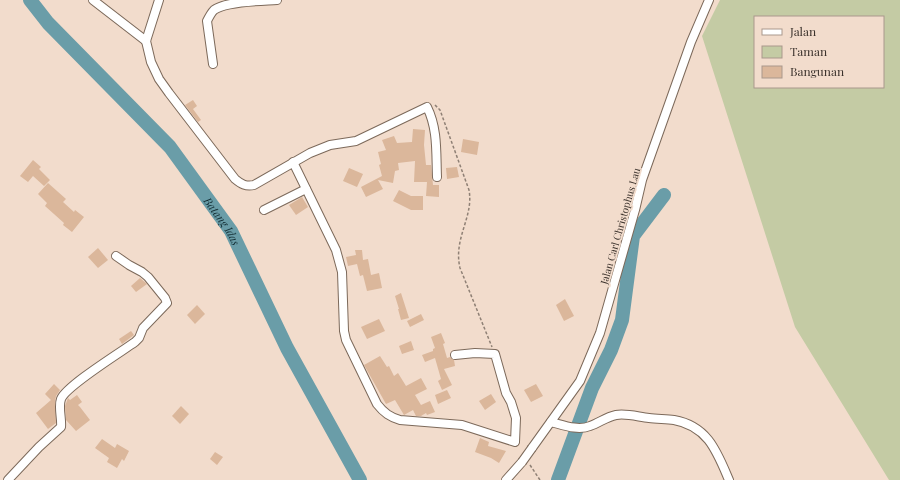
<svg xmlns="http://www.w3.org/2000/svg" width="900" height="480" font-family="'Playfair Display',serif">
  <rect width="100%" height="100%" fill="#f2dccc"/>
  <path fill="#c4cba4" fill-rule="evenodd" d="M720,0H900V480H889L795,327L702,36ZM755,17H883V87H755Z"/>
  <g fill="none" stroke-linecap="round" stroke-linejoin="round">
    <g stroke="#6a9da8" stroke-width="14">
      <path id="s1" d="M30,0L48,23L170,147L231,231L287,348L360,480"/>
      <polyline points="558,480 592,388 611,350 622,320 633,236 664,195"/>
    </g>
  </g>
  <g fill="#dbb79b">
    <polygon points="193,100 197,106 193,109 201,120 198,122 185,105"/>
    <polygon points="413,129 425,130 424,145 426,165 431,165 433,185 439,185 439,197 426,196 427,182 414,182 415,161 398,163 399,170 395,171 393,183 378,180 383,189 366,197 361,187 382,176 379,165 381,164 378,152 386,150 382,140 394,136 397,143 412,142"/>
    <polygon points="463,139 479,142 477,155 461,152"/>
    <polygon points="33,160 41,167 39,169 50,180 44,186 33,176 28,182 20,176"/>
    <polygon points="457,167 459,177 447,179 446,168"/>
    <polygon points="349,168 363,174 357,187 343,181"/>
    <polygon points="48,183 66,199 63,202 74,212 75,210 84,217 72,232 63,225 64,223 45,206 47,203 38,194"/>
    <polygon points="399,190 411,196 423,196 423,210 411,210 393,201"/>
    <polygon points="302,197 308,207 296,215 289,205"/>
    <polygon points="98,248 108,260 98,268 88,257"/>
    <polygon points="355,250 362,250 363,260 368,259 371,275 379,273 382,288 367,291 363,275 360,276 357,264 348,266 346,257 356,255"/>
    <polygon points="140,278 147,284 136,292 131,286"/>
    <polygon points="401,293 409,318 401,320 398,309 399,309 395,296"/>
    <polygon points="565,299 574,316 564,321 556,305"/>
    <polygon points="197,305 205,314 195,324 187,315"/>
    <polygon points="421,314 424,320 410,327 407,321"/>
    <polygon points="379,319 385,331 367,339 361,327"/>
    <polygon points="131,331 134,335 122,344 119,339"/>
    <polygon points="441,333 445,343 443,344 447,358 450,357 454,360 455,366 444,369 452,385 442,390 438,381 441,379 435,358 425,362 422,355 433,351 433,349 435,348 431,337"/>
    <polygon points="411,341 414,350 402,354 399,346"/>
    <polygon points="380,356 387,367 389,366 394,376 398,373 406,386 421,378 427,389 415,395 421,405 430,401 435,412 427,415 426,413 421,416 416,416 413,410 404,415 395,400 386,404 364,365"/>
    <polygon points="54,384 60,390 56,396 55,402 56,423 48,429 36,413 51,400 45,394"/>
    <polygon points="536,384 543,396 531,402 524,390"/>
    <polygon points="447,390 451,398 438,404 435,395"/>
    <polygon points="491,394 496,402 485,410 479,401"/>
    <polygon points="77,395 82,402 78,405 80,407 90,420 76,431 66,420 65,406 68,398 70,400"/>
    <polygon points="181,406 189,414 180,424 172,416"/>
    <polygon points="480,438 489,442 488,446 506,451 499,463 491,458 475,452"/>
    <polygon points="102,439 115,448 117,444 129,451 124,461 122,459 117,468 107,462 109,458 95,448"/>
    <polygon points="215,452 223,457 217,465 210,459"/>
  </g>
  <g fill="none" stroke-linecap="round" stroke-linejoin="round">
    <g stroke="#7c695a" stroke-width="10">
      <g id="minor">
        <polyline points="93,0 146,41"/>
        <path d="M159,0L146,41L151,62L159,79L169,93L235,179C241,184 246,187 254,185L310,153L330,145L356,141L427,107C438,129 436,153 437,177"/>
        <path d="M213,64L207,21C209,17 211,13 214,10C226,1 262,1 277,0"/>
        <path d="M293,162L336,250L342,272L344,331L346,340L377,404C384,413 390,417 400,420L462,425L515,442L516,418L511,402L506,393L495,354L475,353L455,355"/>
        <polyline points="264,210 306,189"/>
        <path d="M551,422C563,425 578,431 590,426C599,423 606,417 616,415C626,413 639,417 649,418C657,419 666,419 674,420C708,426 717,452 729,480"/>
        <polyline points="532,448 580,381 600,333 635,210 642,180 691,42 709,0"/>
        <path d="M8,480L39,447L61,427C62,419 58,407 61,399C66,386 121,352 135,342L139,338L143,328L167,303L165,298L148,277L142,272L129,265L116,256"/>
        <polyline points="506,480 522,462"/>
      </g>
    </g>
    <g stroke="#8f8075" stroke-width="1.5" stroke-dasharray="3 2" stroke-linecap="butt">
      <path d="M435,105L440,110L469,190C474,217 453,238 460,268L492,347"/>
      <polyline points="530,465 540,480"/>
    </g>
    <use href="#minor" stroke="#fff" stroke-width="8"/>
    <g stroke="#7c695a" stroke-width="10" stroke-linecap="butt">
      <polyline id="minor-bridge" points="522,462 532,448"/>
    </g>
    <use href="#minor-bridge" stroke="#fff" stroke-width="8"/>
  </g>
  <g text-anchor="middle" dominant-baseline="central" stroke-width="3.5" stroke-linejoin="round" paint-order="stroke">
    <g font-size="10" fill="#3b322c" stroke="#f2dccc">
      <text transform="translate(620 226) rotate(-74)">Jalan Carl Christophus Lau</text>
    </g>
    <g font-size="11" font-style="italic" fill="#132e34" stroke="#f2dccc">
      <text stroke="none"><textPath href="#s1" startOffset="294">Batang Idas</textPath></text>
    </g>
  </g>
  <rect x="754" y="16" width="130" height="72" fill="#f2dccc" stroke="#a9988c"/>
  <rect x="762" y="29" width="20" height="6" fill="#ffffff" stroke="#a9988c"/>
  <text x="790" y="36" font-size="12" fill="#3b322c">Jalan</text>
  <rect x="762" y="46" width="20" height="12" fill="#c4cba4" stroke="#a9988c"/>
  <text x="790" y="56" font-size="12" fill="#3b322c">Taman</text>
  <rect x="762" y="66" width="20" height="12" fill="#dbb79b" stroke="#a9988c"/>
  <text x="790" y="76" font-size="12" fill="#3b322c">Bangunan</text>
</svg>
